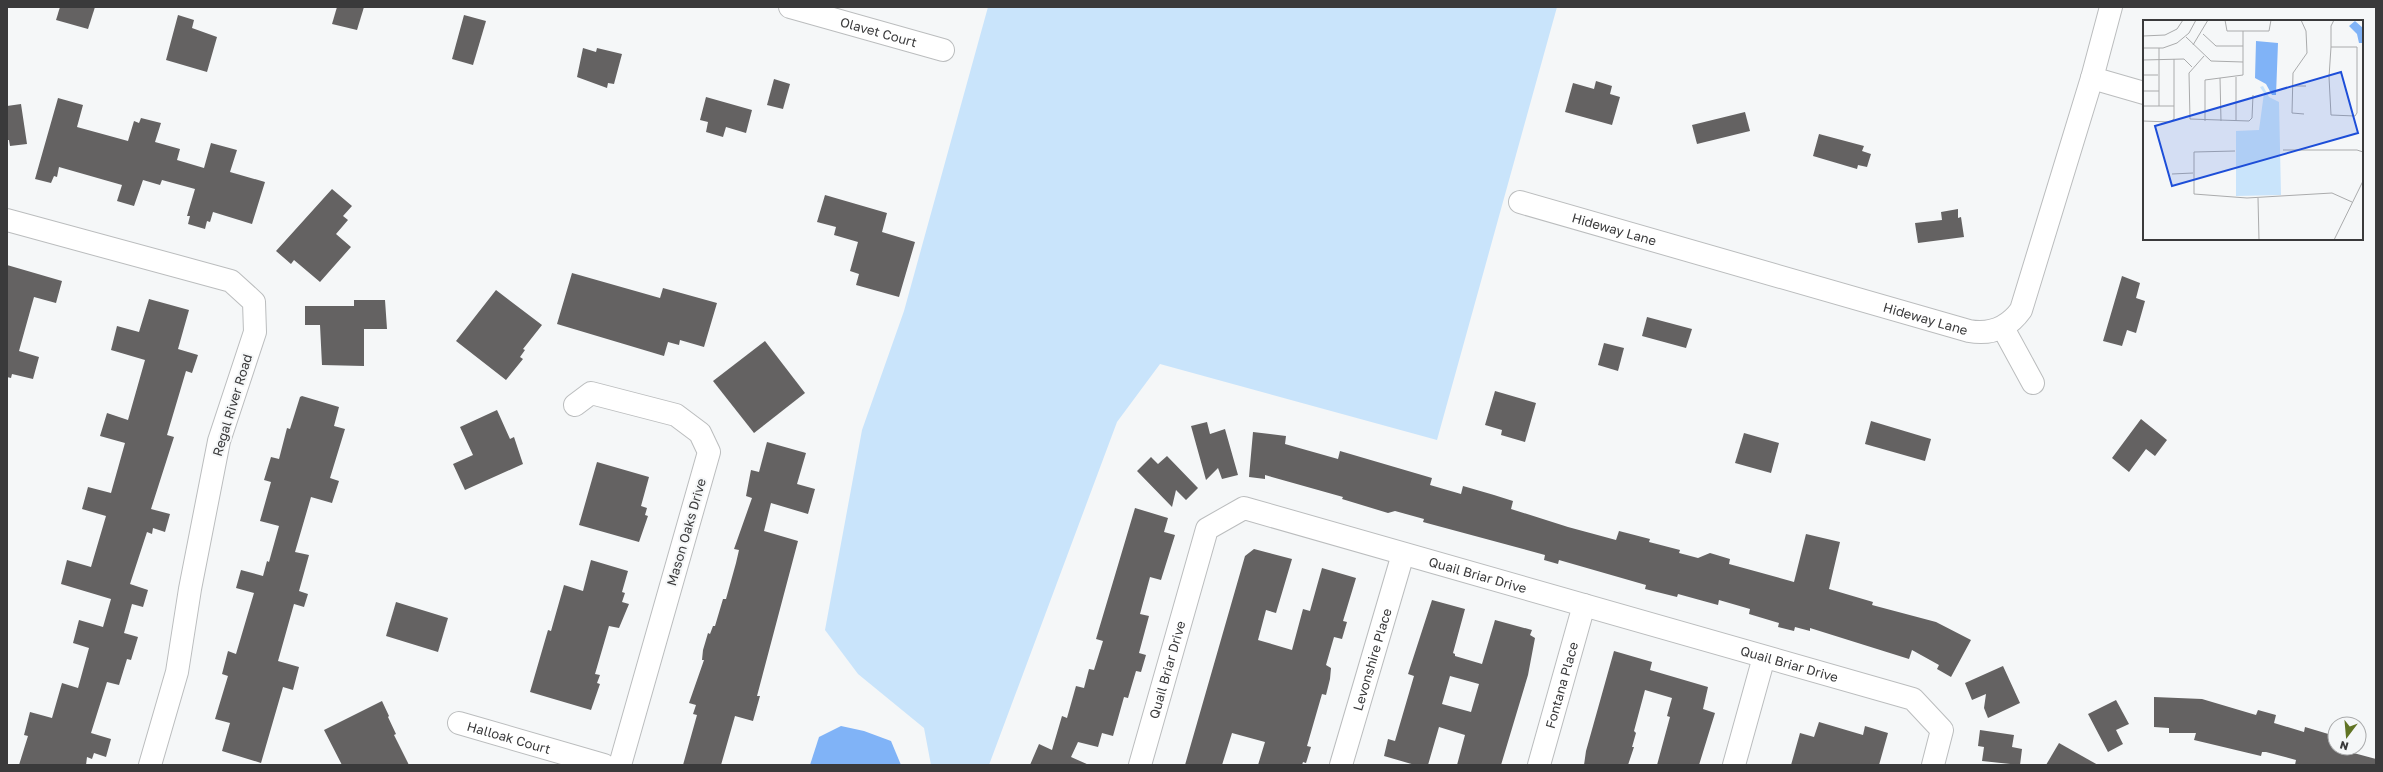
<svg xmlns="http://www.w3.org/2000/svg" width="2383" height="772" font-family="'Golos Text',sans-serif">
  <rect width="100%" height="100%" fill="#f5f7f8"/>
  <polygon fill="#c9e4fb" points="988,7 1557,7 1437,440 1160,364 1117,422 989,765 931,765 924,728 858,674 825,630 862,430 904,311"/>
  <polygon fill="#80b3f7" points="841,726 864,731 891,741 901,765 810,765 819,737"/>
  <g fill="#646262" fill-rule="evenodd">
    <polygon points="60,7 95,7 88,29 56,20"/>
    <polygon points="337,7 364,7 357,30 332,24"/>
    <polygon points="178,15 194,20 192,28 217,37 207,72 166,60"/>
    <polygon points="464,15 486,21 473,65 452,59"/>
    <polygon points="583,48 596,52 597,48 622,54 614,84 608,83 607,88 577,77"/>
    <polygon points="774,79 790,84 783,109 767,105"/>
    <polygon points="1596,81 1612,86 1610,94 1620,97 1612,125 1565,112 1573,83 1594,89"/>
    <polygon points="706,97 752,110 746,133 726,127 723,137 706,132 708,122 700,120"/>
    <polygon points="58,98 83,105 77,127 128,141 134,121 139,123 141,118 161,123 155,142 180,149 177,160 204,168 211,143 237,150 230,172 265,182 252,224 213,212 210,222 207,221 205,229 188,224 190,216 187,216 195,189 162,180 160,185 143,180 134,206 117,201 122,185 59,167 57,177 54,176 51,183 35,179"/>
    <polygon points="21,104 27,144 10,146 9,140 7,140 7,106"/>
    <polygon points="1745,112 1750,131 1697,144 1692,125"/>
    <polygon points="1819,134 1864,146 1862,151 1871,154 1867,167 1858,165 1857,169 1813,156"/>
    <polygon points="332,189 352,206 343,216 348,220 336,234 351,247 320,282 294,260 291,264 276,251"/>
    <polygon points="825,195 887,213 882,232 915,242 899,297 856,285 859,274 850,271 858,242 834,235 836,227 817,222"/>
    <polygon points="1958,209 1958,218 1961,217 1964,237 1918,243 1915,223 1942,220 1941,212"/>
    <polygon points="7,265 62,281 56,303 34,297 19,351 39,357 33,379 12,374 11,378 7,377"/>
    <polygon points="572,273 660,298 663,288 717,303 704,347 680,340 679,345 668,342 664,356 557,324"/>
    <polygon points="2122,276 2140,283 2136,298 2145,301 2136,333 2127,330 2122,346 2103,341"/>
    <polygon points="496,290 542,325 523,349 525,350 520,357 523,359 506,380 456,341"/>
    <polygon points="149,299 189,310 178,349 198,355 192,373 186,371 167,435 174,437 151,509 170,514 165,532 153,528 152,534 147,532 130,584 148,590 143,607 132,604 124,633 138,637 131,660 127,659 119,685 107,682 91,733 111,739 106,757 94,753 92,759 87,757 86,765 19,765 28,736 24,735 30,712 52,718 62,683 78,688 89,648 73,643 79,620 103,627 111,599 61,584 67,560 91,567 106,516 82,509 88,487 111,493 125,443 100,436 107,413 128,420 145,360 111,350 117,326 139,332"/>
    <polygon points="354,300 385,300 387,329 364,329 364,366 322,365 320,325 305,325 305,306 354,306"/>
    <polygon points="1647,317 1692,329 1686,348 1642,336"/>
    <polygon points="765,341 805,393 754,433 713,381"/>
    <polygon points="1604,343 1624,348 1618,371 1598,365"/>
    <polygon points="1495,391 1536,403 1525,442 1501,435 1502,430 1485,425"/>
    <polygon points="302,396 339,407 334,426 345,429 330,478 339,481 332,503 311,497 295,552 309,555 299,591 308,594 304,607 294,604 278,661 299,667 293,690 283,687 261,763 222,751 230,723 215,719 228,676 222,674 228,651 236,654 254,593 236,588 241,570 263,576 267,561 269,562 279,526 260,521 271,482 264,480 271,457 279,459 287,428 290,429 300,397"/>
    <polygon points="497,410 510,439 514,437 523,464 465,490 453,464 473,455 460,427"/>
    <polygon points="2141,419 2167,440 2155,456 2146,449 2129,472 2112,458"/>
    <polygon points="1871,421 1931,439 1925,461 1865,444"/>
    <polygon points="1207,422 1210,434 1225,429 1238,475 1222,479 1218,468 1206,480 1191,426"/>
    <polygon points="1253,432 1286,436 1285,444 1338,459 1340,451 1432,478 1430,485 1461,494 1463,486 1494,495 1513,501 1511,509 1568,527 1616,540 1619,531 1650,539 1649,542 1680,550 1679,553 1698,558 1710,553 1730,559 1729,564 1794,582 1806,534 1840,542 1829,589 1873,602 1872,605 1936,622 1971,640 1951,677 1937,669 1939,665 1912,650 1909,659 1810,628 1810,631 1795,627 1794,631 1778,627 1779,623 1749,614 1750,609 1719,600 1718,605 1678,594 1677,597 1645,589 1646,585 1559,560 1558,564 1544,560 1545,555 1423,522 1424,519 1395,511 1388,513 1342,499 1343,497 1265,475 1265,479 1249,477"/>
    <polygon points="1744,433 1779,443 1771,473 1735,463"/>
    <polygon points="767,442 806,453 797,484 815,489 808,514 771,503 764,531 798,541 757,696 760,696 753,721 735,716 721,765 683,765 697,715 693,714 696,705 689,703 704,660 702,660 703,650 708,633 710,634 713,626 715,626 723,599 726,599 736,563 739,550 734,549 752,498 746,496 751,470 759,472"/>
    <polygon points="1167,456 1198,488 1186,500 1176,490 1172,507 1137,471 1151,457 1158,464"/>
    <polygon points="597,462 649,477 641,506 647,508 645,515 648,516 639,542 579,525"/>
    <polygon points="1135,508 1168,518 1164,532 1175,535 1161,580 1150,577 1140,614 1149,616 1139,653 1146,655 1141,672 1136,671 1128,698 1124,697 1113,736 1102,733 1098,747 1078,742 1071,757 1089,765 1030,765 1039,744 1052,750 1062,716 1067,718 1076,686 1084,688 1089,669 1094,670 1103,641 1096,639"/>
    <polygon points="1254,549 1292,559 1276,613 1266,610 1258,640 1292,650 1303,609 1310,611 1322,568 1356,578 1343,621 1347,622 1342,639 1334,637 1326,665 1331,668 1330,679 1326,695 1322,694 1307,746 1311,747 1306,763 1303,762 1302,765 1258,765 1265,742 1232,733 1222,765 1185,765 1245,556"/>
    <polygon points="591,560 628,571 622,592 625,593 622,602 629,604 619,628 609,626 595,674 600,675 597,683 600,684 591,710 530,692 548,630 551,631 564,585 583,591"/>
    <path d="M1432,600L1465,609L1453,653L1455,654V656L1482,664L1495,620L1532,630L1530,635L1535,638L1528,675L1501,765H1457L1465,735L1439,727L1428,765H1415L1384,756L1388,739L1395,741L1414,676L1408,674ZM1450,676L1479,684L1471,712L1442,704Z"/>
    <polygon points="396,602 448,618 438,652 386,636"/>
    <polygon points="1614,651 1652,662 1650,670 1708,687 1703,709 1715,713 1699,765 1657,765 1670,717 1667,716 1672,698 1645,690 1634,731 1636,733 1632,747 1634,747 1628,765 1584,765 1586,751"/>
    <polygon points="2003,666 2020,703 1988,718 1984,708 1986,694 1972,700 1965,683"/>
    <polygon points="2154,697 2202,699 2256,715 2258,710 2276,715 2274,723 2304,732 2305,727 2335,736 2335,748 2376,759 2376,765 2295,765 2296,760 2266,752 2262,752 2261,756 2194,740 2196,733 2169,733 2169,728 2154,727"/>
    <polygon points="2116,700 2129,724 2116,730 2123,744 2108,752 2088,714"/>
    <polygon points="382,701 389,716 388,717 396,734 394,735 409,765 342,765 324,730"/>
    <polygon points="1819,722 1863,735 1865,726 1888,733 1879,765 1791,765 1800,733 1814,737"/>
    <polygon points="1980,730 2014,735 2012,747 2022,749 2020,765 1982,761 1984,747 1978,746"/>
    <polygon points="2059,743 2098,765 2046,765"/>
  </g>
  <g fill="none" stroke-linecap="round" stroke-linejoin="round">
    <g stroke="#bbbdbe" stroke-width="24">
      <g id="minor">
        <path id="s1" d="M790,7L943,50"/>
        <polyline points="2092,78 2144,93"/>
        <path id="s2" d="M1520,202L1969,331C1991,335 2008,328 2021,310L2092,78L2111,7"/>
        <polyline points="7,220 231,281 254,302 255,332 219,441 190,589 177,672 150,765"/>
        <polyline points="2003,328 2033,383"/>
        <polyline points="575,405 591,393 676,415 700,433 709,452 620,765"/>
        <path id="s3" d="M459,723L604,765"/>
        <path id="s4" d="M1140,765L1207,529L1244,508L1913,699L1942,730L1933,765"/>
        <path id="s5" d="M1341,765L1403,554"/>
        <path id="s6" d="M1539,765L1584,605"/>
        <polyline points="1734,765 1764,657"/>
      </g>
    </g>
    <use href="#minor" stroke="#fff" stroke-width="22"/>
  </g>
  <g text-anchor="middle" dominant-baseline="central" stroke-width="4" stroke-linejoin="round" paint-order="stroke">
    <g font-size="13" fill="#3a3a3b" stroke="#f5f7f8">
      <text stroke="none"><textPath href="#s1" startOffset="92">Olavet Court</textPath></text>
      <text stroke="none"><textPath href="#s2" startOffset="98">Hideway Lane</textPath></text>
      <text stroke="none"><textPath href="#s2" startOffset="422">Hideway Lane</textPath></text>
      <text transform="translate(232 405) rotate(-73)">Regal River Road</text>
      <text transform="translate(686 532) rotate(-74)">Mason Oaks Drive</text>
      <text stroke="none"><textPath href="#s4" startOffset="531">Quail Briar Drive</textPath></text>
      <text stroke="none"><textPath href="#s5" startOffset="110">Levonshire Place</textPath></text>
      <text stroke="none"><textPath href="#s4" startOffset="855">Quail Briar Drive</textPath></text>
      <text stroke="none"><textPath href="#s4" startOffset="99">Quail Briar Drive</textPath></text>
      <text stroke="none"><textPath href="#s6" startOffset="83">Fontana Place</textPath></text>
      <text stroke="none"><textPath href="#s3" startOffset="52">Halloak Court</textPath></text>
    </g>
  </g>
  <g transform="translate(2143 20)">
    <rect width="220" height="220" fill="#f5f7f8"/>
    <path d="M120,66L126,77L136,82L138,175L93,176V111L116,110L121,73L117,67Z" fill="#c9e4fb"/>
    <path d="M212,1L220,8V23H216L214,14L206,6ZM113,21L135,23L133,75H129L123,64L112,58Z" fill="#80b3f7"/>
    <path fill="none" stroke="#aaabac" stroke-width="1" d="M82,0L84,11H126L128,0M158,0L163,11L164,33L150,53L149,93L161,94M60,14L73,26H100M0,16L22,15L34,9L40,0M43,17L68,41L100,42M50,25L65,0M188,27H214V93L212,96L188,95L186,57ZM188,27V6L191,0M0,28H20L34,23L46,13L53,0M16,28V86M61,36L46,53L47,99L106,101L109,98L110,75M0,40L41,39L49,47M0,55H15M77,58L78,101M149,66H163M0,71H16M0,86H31M0,101L27,102L31,99V39M62,101V60L100,55V11M93,101V57M140,130H214L220,132M92,131L51,132V174L104,178L189,173L209,182M29,154L50,153M115,178L116,220M191,220L220,161"/>
    <path fill="#1d4ed8" fill-opacity="0.15" stroke="#1d4ed8" stroke-width="2" d="M198,52L215,113L29,166L12,106Z"/>
    <rect width="220" height="220" fill="none" stroke="#3a3a3b" stroke-width="2"/>
  </g>
  <rect width="2383" height="772" fill="none" stroke="#3a3a3b" stroke-width="16"/>
  <g transform="translate(2347 736) rotate(196)"><circle r="19" fill="#f5f7f8" stroke="#aaabac"/>
  <path d="M0-3L7 15L0 10L-7 15Z" fill="#617424"/>
  <text y="-6" font-size="11" font-weight="bold" text-anchor="middle" fill="#3a3a3b">N</text>
  </g>
</svg>
